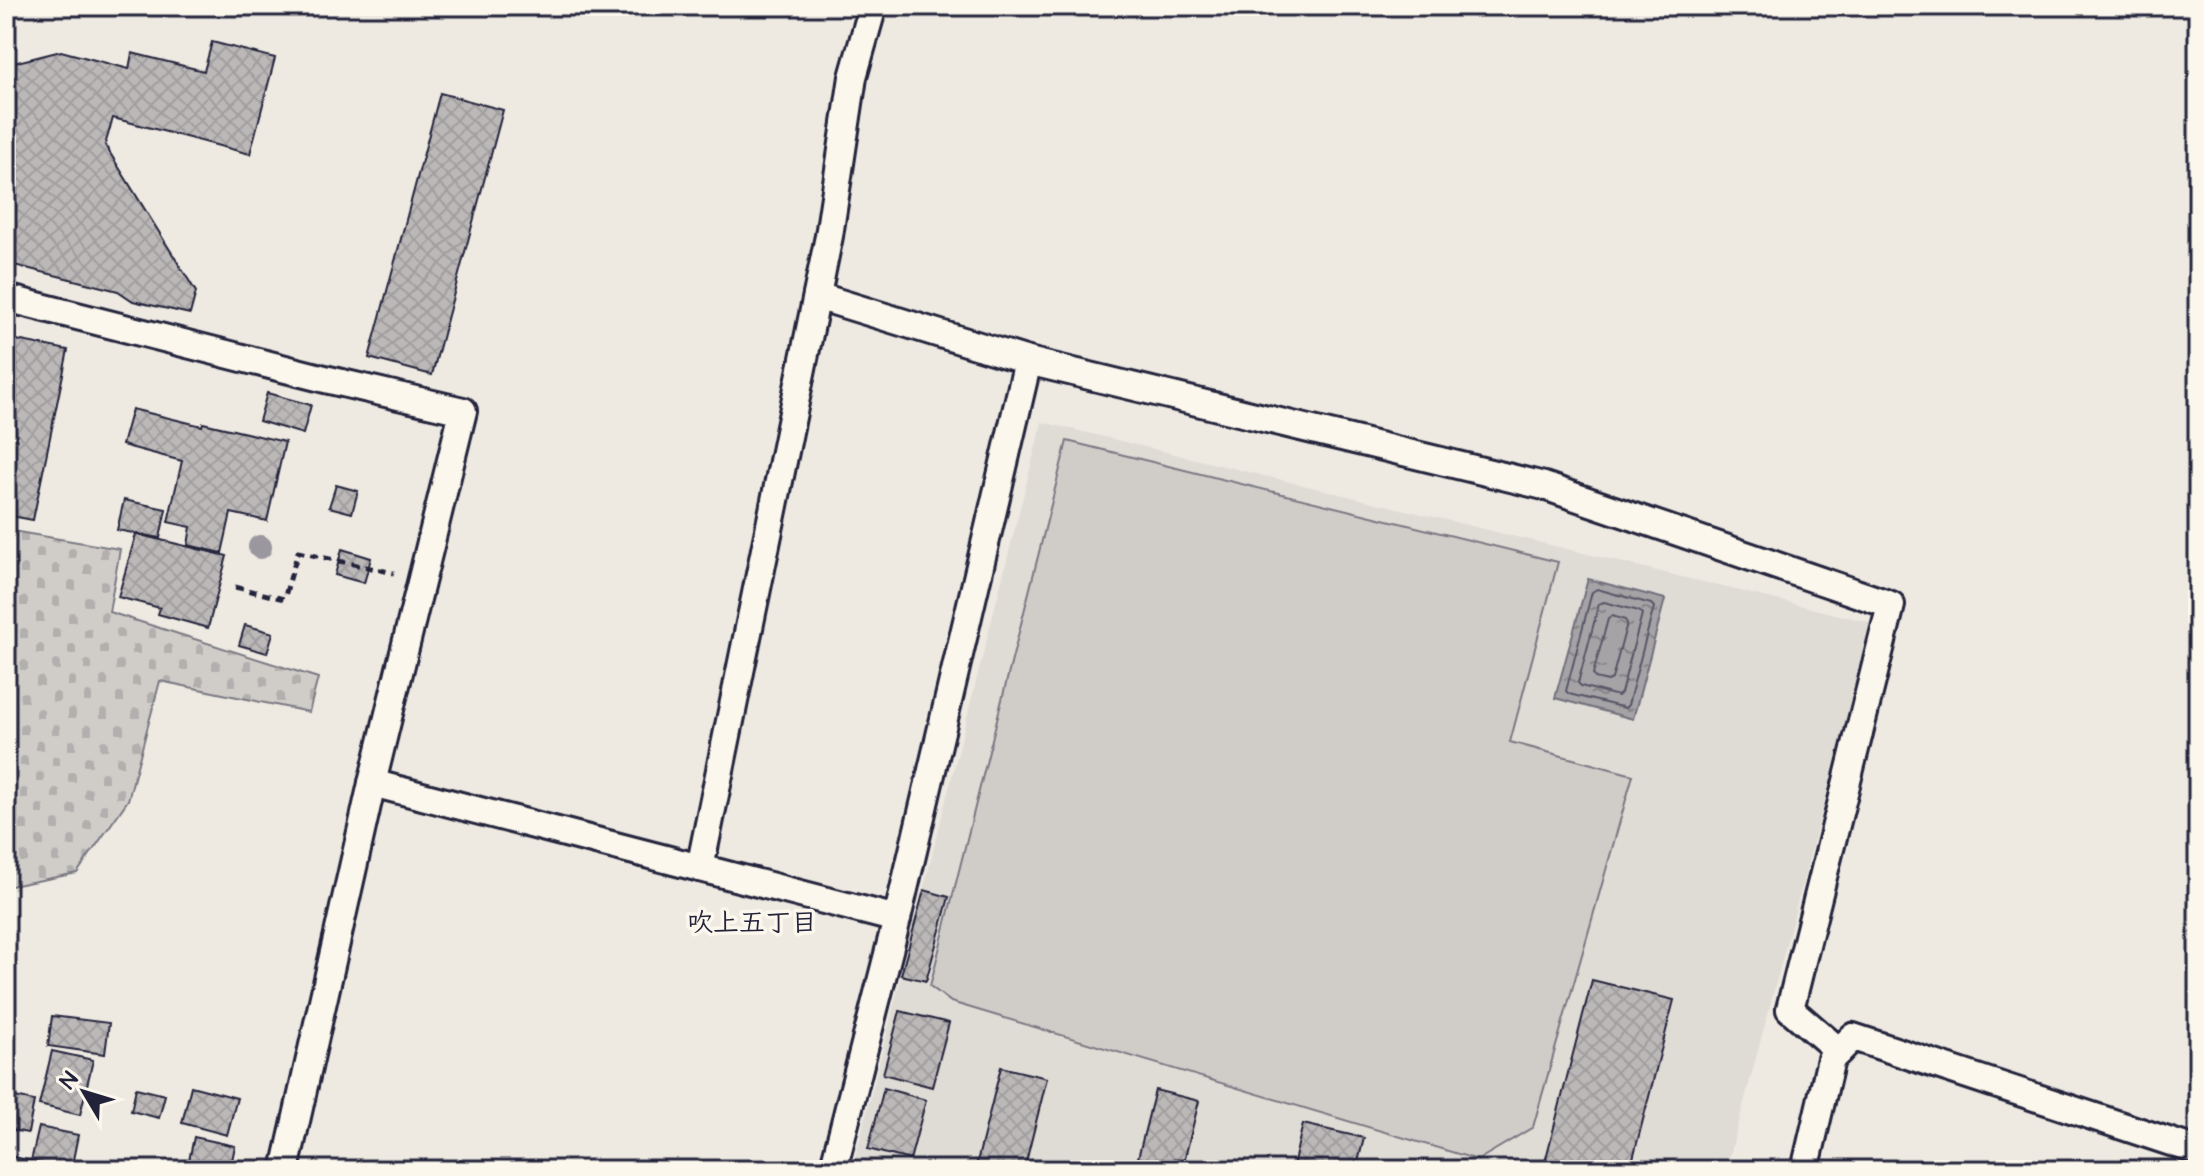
<svg xmlns="http://www.w3.org/2000/svg" width="2204" height="1176" font-family="'Architects Daughter','Klee One',sans-serif">
  <defs>
    <pattern id="cemetery-stones" width="16" height="16" patternUnits="userSpaceOnUse" patternTransform="scale(2)"><rect width="16" height="16" fill="#d0cdc9"/><path d="M2 7V4a2 2 0 0 1 4 0v3zM10 15v-3a2 2 0 0 1 4 0v3z" fill="#b2b0ae"/></pattern>
    <pattern id="water-ripples" width="26" height="14" patternUnits="userSpaceOnUse" patternTransform="scale(2)"><rect width="26" height="14" fill="#a6a3a7"/><path d="M2 4q2-2 4 0t4 0M15 11q2-2 4 0t4 0" fill="none" stroke="#878489"/></pattern>
    <pattern id="building-cross-hatch" width="8" height="8" patternUnits="userSpaceOnUse" patternTransform="scale(2)"><rect width="8" height="8" fill="#bcb8b8"/><path d="M0 0l8 8M0 8l8-8" fill="none" stroke="#a19e9f"/></pattern>
  </defs>
  <rect width="100%" height="100%" fill="#eeeae2"/>
  <filter id="ink" filterUnits="userSpaceOnUse"><feTurbulence type="fractalNoise" baseFrequency=".0125" numOctaves="2"/><feDisplacementMap in="SourceGraphic" scale="16" xChannelSelector="R" yChannelSelector="G"/><feConvolveMatrix kernelMatrix="1 2 1 2 8 2 1 2 1" color-interpolation-filters="sRGB"/></filter>
  <g filter="url(#ink)">
    <polygon fill="#dfdbd5" points="1042,422 1872,623 1726,1170 852,1170"/>
    <polygon fill="#d0cdc9" stroke="#797882" stroke-width="2" points="1067,441 1558,562 1510,742 1633,775 1533,1127 1478,1160 951,1002 930,986"/>
    <polygon fill="url(#cemetery-stones)" stroke="#797882" stroke-width="2" points="6,530 120,549 109,612 318,678 309,712 160,681 128,800 77,873 6,887"/>
    <polygon fill="url(#water-ripples)" stroke="#716f7c" stroke-width="2" points="1588,579 1665,599 1633,719 1555,698"/>
    <g fill="none" stroke-linecap="round" stroke-linejoin="round">
      <g stroke="#575666" stroke-width="2">
        <polygon points="1597,589 1651,604 1654,607 1628,705 1625,708 1569,694 1566,691 1592,592"/>
        <polygon points="1604,602 1639,611 1642,614 1621,693 1618,696 1581,686 1578,683 1599,604"/>
        <polygon points="1612,616 1625,620 1627,623 1612,679 1608,681 1595,678 1593,674 1608,619"/>
      </g>
    </g>
    <g fill="url(#building-cross-hatch)" stroke="#22223b" stroke-width="2">
      <polygon points="212,42 275,58 250,154 113,118 105,145 196,292 190,314 133,301 118,291 6,263 6,87 13,63 61,51 129,69 132,53 204,71"/>
      <polygon points="440,93 503,110 432,375 369,358"/>
      <polygon points="6,338 68,350 33,520 6,515"/>
      <polygon points="267,393 311,405 303,434 259,421"/>
      <polygon points="132,409 202,426 203,423 285,442 267,521 231,513 222,553 188,545 191,527 168,522 182,461 122,445"/>
      <polygon points="336,485 358,491 352,513 329,507"/>
      <polygon points="124,500 166,509 160,538 117,530"/>
      <polygon points="136,534 227,556 208,628 158,614 160,608 118,597"/>
      <polygon points="342,549 371,558 364,583 335,575"/>
      <polygon points="245,625 273,633 267,653 239,645"/>
      <polygon points="924,890 949,897 926,981 901,975"/>
      <polygon points="1592,980 1674,1000 1630,1170 1543,1170"/>
      <polygon points="900,1011 949,1023 932,1087 883,1074"/>
      <polygon points="52,1016 109,1023 105,1054 48,1046"/>
      <polygon points="52,1051 93,1060 80,1115 39,1105"/>
      <polygon points="1001,1067 1047,1078 1024,1170 975,1170"/>
      <polygon points="191,1086 237,1098 227,1135 182,1123"/>
      <polygon points="136,1088 165,1095 159,1118 131,1111"/>
      <polygon points="884,1088 926,1100 910,1160 868,1149"/>
      <polygon points="1155,1090 1199,1101 1182,1170 1135,1170"/>
      <polygon points="6,1095 34,1101 28,1133 6,1129"/>
      <polygon points="1303,1124 1364,1138 1356,1170 1292,1170"/>
      <polygon points="39,1127 78,1135 71,1170 31,1161"/>
      <polygon points="194,1137 235,1146 230,1170 187,1170"/>
      <polygon points="6,1155 31,1161 61,1170 6,1170"/>
    </g>
    <g fill="none" stroke-linecap="round" stroke-linejoin="round">
      <g stroke="#22223b" stroke-width="32">
        <g id="street">
          <polyline points="817,296 1028,361 1544,486 1891,605 1790,1009 1839,1051"/>
          <polyline points="6,298 325,379 463,411 372,783 285,1170"/>
          <polyline points="372,783 897,919"/>
          <polyline points="700,868 829,236 853,77 873,6"/>
          <polyline points="833,1170 897,919 1028,361"/>
          <polyline points="1805,1170 1831,1059 1853,1037 2198,1151"/>
        </g>
      </g>
      <polyline stroke="#22223b" stroke-width="5" stroke-dasharray="8 6" stroke-linecap="butt" points="235,587 284,599 298,552 394,573"/>
      <use href="#street" stroke="#fbf7ec" stroke-width="26"/>
    </g>
    <circle fill="#9a989e" cx="260" cy="547" r="12"/>
  </g>
  <g text-anchor="middle" dominant-baseline="central" stroke-width="7" stroke-linejoin="round" paint-order="stroke">
    <g font-size="26" font-weight="bold" fill="#22223b" stroke="#fbf7ec">
      <text x="752" y="923">吹上五丁目</text>
    </g>
  </g>
  <rect width="2204" height="1176" fill="none" stroke="#fbf7ec" stroke-width="32"/>
  <rect x="16" y="16" width="2172" height="1144" fill="none" stroke="#22223b" stroke-width="3" filter="url(#ink)"/>
  <g transform="translate(84 1092) rotate(308)" stroke="#fbf7ec" stroke-width="6" paint-order="stroke">
  <path d="M0-6L14 30L0 20L-14 30Z" fill="#22223b"/>
  <text y="-12" font-size="22" font-weight="bold" text-anchor="middle" fill="#22223b">N</text>
  </g>
</svg>
